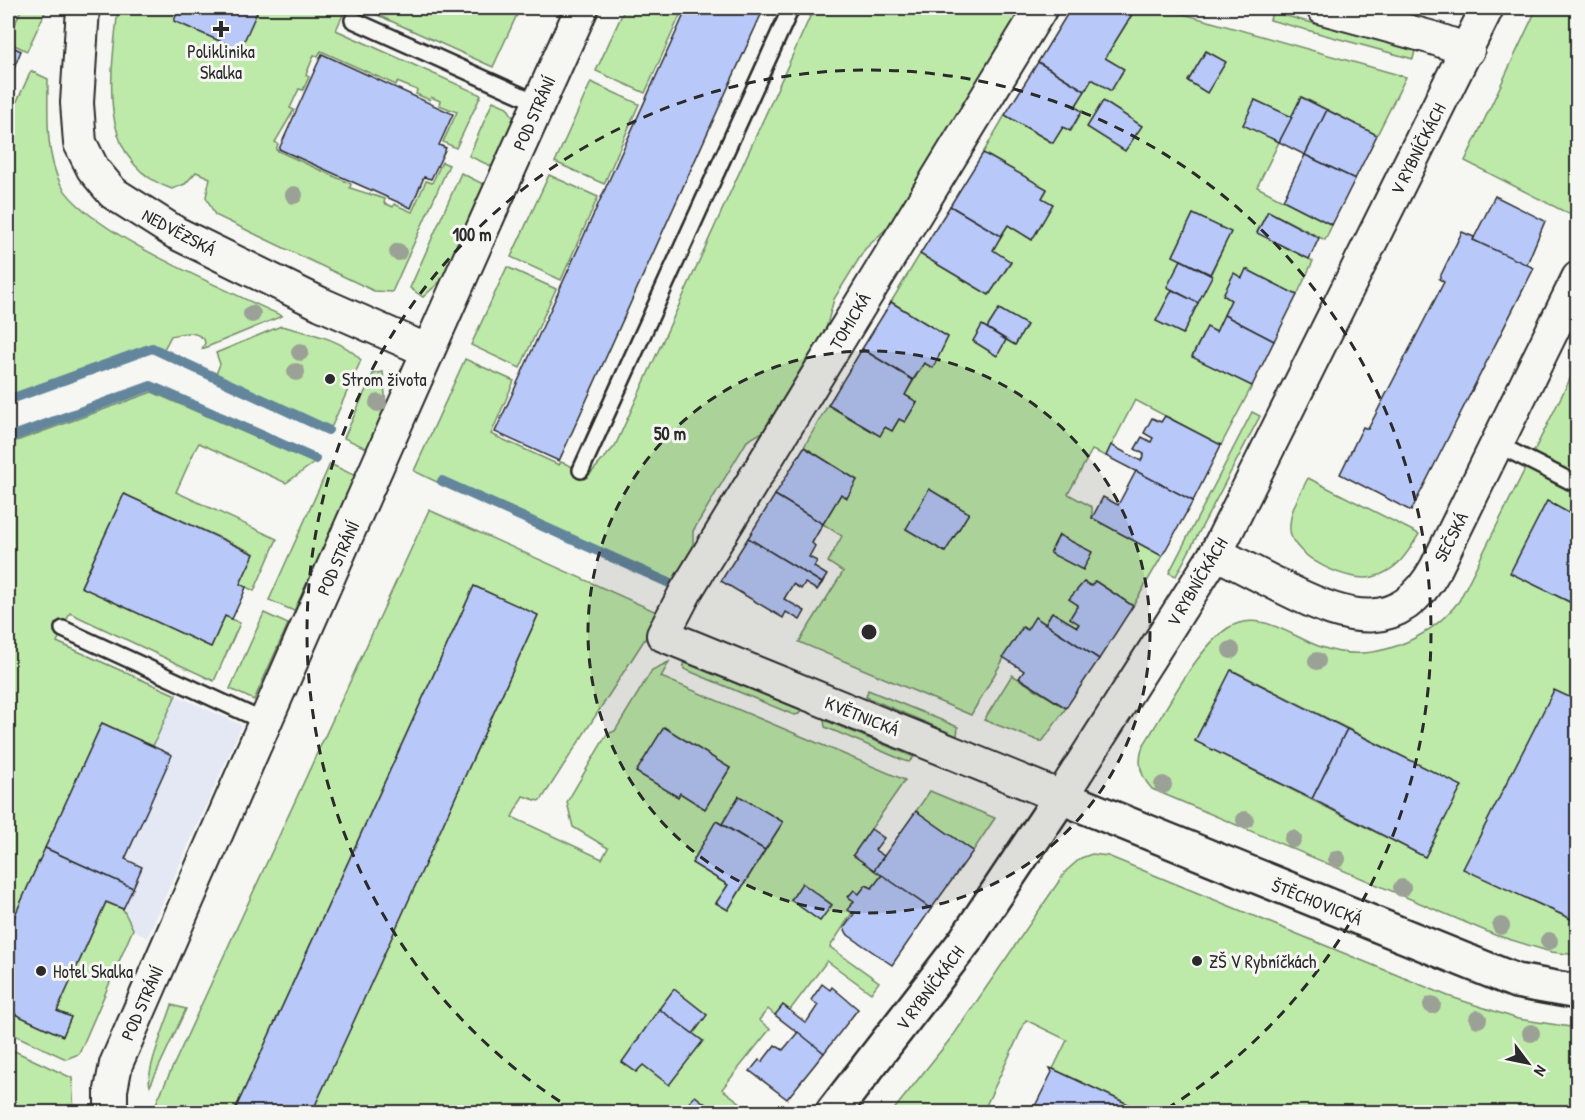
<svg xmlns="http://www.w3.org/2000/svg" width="1585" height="1120" font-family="'Patrick Hand',sans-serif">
  <rect width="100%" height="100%" fill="#f6f6f2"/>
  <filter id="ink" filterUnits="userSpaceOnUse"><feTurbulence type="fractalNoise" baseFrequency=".0167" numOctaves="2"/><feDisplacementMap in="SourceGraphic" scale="12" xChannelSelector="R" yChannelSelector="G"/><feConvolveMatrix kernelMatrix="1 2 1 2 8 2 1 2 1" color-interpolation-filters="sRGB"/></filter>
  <g filter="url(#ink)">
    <polygon fill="#e3e8f4" points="176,695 242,725 147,938 133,929 123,909 58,1011 71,1017 63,1036 8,1011 8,931 102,723 153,746"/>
    <g fill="#bdeaa8" stroke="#748a6a" stroke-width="1.5" fill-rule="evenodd">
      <polygon points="17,8 47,8 27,51 8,42 21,9"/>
      <path d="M118,8H346L336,30L481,95L456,148L443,142L457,112L439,105L440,101L431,97L430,100L416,94L417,90L397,82L396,85L321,51L318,56L314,55L306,75L309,77L303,90L299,89L290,108L294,110L275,142L278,144L276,150L351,184L350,188L385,199L384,203L393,207L394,204L412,212L426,181L432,183L442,162L449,165L392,292L374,291L215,215L206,197L210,178L196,172L185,184L172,189C93,162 112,71 118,8Z"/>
      <polygon points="362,8 520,8 493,67"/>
      <polygon points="625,8 673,8 682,11 645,93 596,71"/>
      <polygon points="814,8 1029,8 905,211 865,249 834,299 820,351 773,426 747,441 693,531 693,561 676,586 443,481 441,484 414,471 465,359 514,381 491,434 559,465 561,462 590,474 615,446"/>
      <path d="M1136,8H1162L1406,77L1377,135L1302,97L1292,117L1255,100L1279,142L1257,187L1332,225L1325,240L1268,211L1257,232L1313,261L1297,295L1247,270L1242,278L1234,274L1223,295L1231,300L1216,332L1207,327L1192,356L1252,386L1221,445L1135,400L1106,456L1092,450L1068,494L1092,507V518L1162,556L1133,606L1095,581L1091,586L1084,582L1069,599L1078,605L1070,618L1079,624L1077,627L1052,612L1045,624L1027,630L1022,627L971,715L799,642L843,572L828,562L842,536L823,524L841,494L846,497L857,480L804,447L828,405L879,435L885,427L892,431L899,419L905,422L917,402L905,395L924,363L933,367L948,337L891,302L920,254L989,295L1011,263L993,250L1008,225L1032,240L1042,198L1047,190L983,153L1005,115L1052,143L1063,127L1071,131L1082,111L1075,107L1092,79L1111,90L1124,70L1105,58ZM1206,51L1225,62L1206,92L1188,81ZM1193,214L1230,233L1183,334L1156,321L1172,290L1168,287L1181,260L1173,256ZM999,309L1026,326L1015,345L1006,340L997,356L973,341L982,326L987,328ZM968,513L945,552L906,529Z"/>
      <polygon points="1537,8 1577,8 1578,203 1571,215 1465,161"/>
      <polygon points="1272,12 1415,51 1413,59 1270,20"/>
      <path d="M31,71L48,79C48,113 45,152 60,183C85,232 230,291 282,316L202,349L205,343L204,339C193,330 184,333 171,336L164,349L153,344L8,398V121Z"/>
      <polygon points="591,82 639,104 604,184 555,162"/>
      <polygon points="493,101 507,107 515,120 495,168 469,156"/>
      <polygon points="461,173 487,186 444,278 423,297 410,288"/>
      <polygon points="549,175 598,197 561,280 511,257"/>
      <polygon points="507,267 556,289 520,368 471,345"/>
      <path d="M281,326C309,333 341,338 361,360L331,428L216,374L220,364L216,353Z"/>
      <path d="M1577,365V518L1547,501L1511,573L1577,606V701L1554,691L1464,869L1577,922V955L1551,952L1495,935L1152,789C1140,776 1137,762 1143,746C1165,712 1196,649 1228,628C1259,608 1292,637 1321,647C1371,665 1428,641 1459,601ZM1232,670L1461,786L1425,857L1195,741Z"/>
      <polygon points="383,372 386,407 368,449 344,438 373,374"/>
      <polygon points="152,392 314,463 286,483 199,443 195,450 176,492 277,539 254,591 240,584 254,553 124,494 81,587 211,647 225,616 240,623 214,681 70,613 57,642 176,695 153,746 102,723 8,931 8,444"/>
      <polygon points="1252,412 1260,416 1176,576 1169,573"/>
      <polygon points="330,464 356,476 294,611 269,600"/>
      <path d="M1308,478L1419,534C1407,554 1397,571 1373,577C1349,583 1291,557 1290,530C1289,511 1300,494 1308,478Z"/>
      <path d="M429,510L661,614L542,799L538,801L523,796L512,817L602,859L608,848L573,827L567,802L607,734L615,731L652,670L669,662L661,677L905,780L853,855L882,875L872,888L866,885L859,894L854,890L848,897L854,901L848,909L852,913L830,947L879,982L871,993L827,961L790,1010L783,1005L775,1015L768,1009L759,1020L770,1029L722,1089L753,1112H716L695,1096L681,1112H312L538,615L474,586L234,1112H152ZM730,768L705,809L680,793L678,797L637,772ZM739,796L783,822L728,910L716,903L728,885L692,863L716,821L722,824ZM802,884L831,904L820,921L791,900Z"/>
      <polygon points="264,613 288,624 254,700 230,689"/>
      <polygon points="683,662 801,710 799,714 794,715 684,669"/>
      <polygon points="1012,675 1066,708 1042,742 984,720"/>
      <polygon points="868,690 958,727 957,736 866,697"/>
      <polygon points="824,720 914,757 909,762 905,761 825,727"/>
      <polygon points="930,791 995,818 973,851 916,811"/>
      <polygon points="1092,854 1108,856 1448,996 1518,1019 1577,1028 1577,1112 1145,1112 1053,1069 1067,1040 1026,1020 983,1112 892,1112 955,1033 1066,871 1081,858"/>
      <polygon points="106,902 123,909 133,929 79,1054 66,1059 8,1032 8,1011 63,1036 71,1017 57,1011"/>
      <path d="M172,1005L186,1009L150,1086C145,1072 167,1022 172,1005Z"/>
      <polygon points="8,1048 72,1078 74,1112 28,1112 8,1103"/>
    </g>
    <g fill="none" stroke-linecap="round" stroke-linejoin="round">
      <g stroke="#63869c" stroke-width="10">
        <polyline points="8,400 152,348 328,430"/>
        <polyline points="8,438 151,386 315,459"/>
        <polyline points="442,481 676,586"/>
      </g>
    </g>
    <g fill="#b8c9f9" stroke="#2b2b2b" stroke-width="1.5">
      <polygon points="8,8 16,11 8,29"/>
      <polygon points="179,8 259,8 240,50 174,21"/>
      <polygon points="687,8 764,8 559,461 495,432"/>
      <polygon points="1071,8 1136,8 1105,58 1124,69 1111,91 1092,79 1085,91 1038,62"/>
      <polygon points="8,45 21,51 14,68 8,65"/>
      <polygon points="1206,51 1226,62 1207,93 1188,81"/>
      <polygon points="322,54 453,114 439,145 446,148 431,179 424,177 411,208 279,149"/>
      <polygon points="1038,62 1085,91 1075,107 1082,111 1070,131 1063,127 1053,143 1005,115"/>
      <polygon points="1301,97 1327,110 1305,155 1279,142"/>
      <polygon points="1255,100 1292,117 1279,142 1243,125"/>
      <polygon points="1103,101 1142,126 1125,151 1087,127"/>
      <polygon points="1327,110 1377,135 1355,179 1305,155"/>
      <polygon points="983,153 1047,189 1042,198 1053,204 1032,240 1008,225 1001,236 950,206"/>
      <polygon points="1305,155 1355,179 1332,225 1283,200"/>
      <polygon points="1495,196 1545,221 1527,264 1523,265 1473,240"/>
      <polygon points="950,206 1001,236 993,250 1011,262 989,295 920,254"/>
      <polygon points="1268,211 1319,238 1309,259 1257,233"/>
      <polygon points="1193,214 1231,232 1210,274 1173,256"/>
      <polygon points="1462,232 1474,237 1473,240 1534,268 1411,511 1340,474 1363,427 1368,429 1444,282 1439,279"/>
      <polygon points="1181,260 1212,276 1198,303 1167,287"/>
      <polygon points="1246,269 1297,295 1274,341 1224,315 1231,300 1223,295 1234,273 1242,278"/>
      <polygon points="1172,290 1198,303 1183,334 1156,321"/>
      <polygon points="891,302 948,337 933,368 924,363 913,380 862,349"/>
      <polygon points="999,309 1027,325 1015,345 987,328"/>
      <polygon points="1224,315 1274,341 1252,386 1192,357 1207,327 1216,332"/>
      <polygon points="982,325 1006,340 997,356 973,341"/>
      <polygon points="862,349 913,380 905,395 917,402 905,422 899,419 892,431 885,427 880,436 828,405"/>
      <polygon points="1165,416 1221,445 1193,501 1106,456 1111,445 1141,461 1144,454 1135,449 1142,437 1151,442 1153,438 1144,433 1152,418 1161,422"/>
      <polygon points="804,447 857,480 847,498 841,494 823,524 775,495"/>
      <polygon points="1136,471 1193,501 1162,556 1092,518 1103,497 1118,505"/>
      <polygon points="929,489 969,513 945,552 906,529"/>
      <polygon points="124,494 254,554 240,584 246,587 243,595 232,619 225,616 211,647 81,587"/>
      <polygon points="775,495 823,524 812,543 815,546 809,557 817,561 814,567 827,575 822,583 748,538"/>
      <polygon points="1547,501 1578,518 1578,606 1510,573"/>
      <polygon points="1059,535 1092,552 1083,570 1050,553"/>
      <polygon points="748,538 822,583 817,590 805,583 801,589 793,584 784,599 805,611 800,620 786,612 783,618 721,581"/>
      <polygon points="1095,581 1133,606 1099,659 1045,624 1052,612 1077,627 1079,624 1070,618 1078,605 1069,599 1084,582 1091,586"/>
      <polygon points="474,586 538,615 353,1023 312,1112 234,1112"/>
      <polygon points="1035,617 1099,659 1066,708 1019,678 1024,671 1003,657 1023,627 1027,630"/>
      <polygon points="1231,670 1347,729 1312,799 1195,741"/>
      <polygon points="1554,690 1578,701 1578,922 1463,869"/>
      <polygon points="102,723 172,755 125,859 142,867 133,888 45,848"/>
      <polygon points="664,727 730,768 705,809 680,793 678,797 636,772"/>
      <polygon points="1347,729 1462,786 1425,857 1312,799"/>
      <polygon points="739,796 783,822 765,850 722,824"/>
      <polygon points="916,811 973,851 931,909 874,870"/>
      <polygon points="716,821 765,850 728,910 716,903 728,885 692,863"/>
      <polygon points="871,829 884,838 875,850 884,856 874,870 853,855"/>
      <polygon points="45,848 133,888 123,909 106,902 57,1011 71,1017 63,1036 8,1011 8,931"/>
      <polygon points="882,875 931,909 892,965 848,935 844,928 854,914 848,910 854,901 848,897 854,890 859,894 866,885 872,888"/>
      <polygon points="802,883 832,905 820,921 791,900"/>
      <polygon points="822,984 830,990 832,987 858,1009 824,1053 775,1015 783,1005 806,1023 818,1005 811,1000"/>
      <polygon points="674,989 707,1015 693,1034 659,1009"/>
      <polygon points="659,1009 703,1041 669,1085 643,1065 636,1072 622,1062"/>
      <polygon points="798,1032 824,1053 787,1099 750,1071 759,1060 762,1062 775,1045 783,1050"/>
      <polygon points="1050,1068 1053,1069 1145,1112 1032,1112 1052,1072"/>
      <polygon points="695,1096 716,1112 681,1112"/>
    </g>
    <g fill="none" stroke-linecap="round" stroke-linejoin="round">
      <g stroke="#2b2b2b" stroke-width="20">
        <g id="lane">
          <polyline points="353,20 538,103"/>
          <polyline points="1497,444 1578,485"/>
          <polyline points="581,470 791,8"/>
          <polyline points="63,629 265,722"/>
        </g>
      </g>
      <g stroke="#2b2b2b" stroke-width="36">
        <g id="street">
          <polyline points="83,8 77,103 80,143 93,169 113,193 176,233 321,304 426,350"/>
          <polyline points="1041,8 686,591 663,635 1061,797 1216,553 1487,8"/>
          <polyline points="1323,8 1433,38 1468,50"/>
          <path d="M1216,553C1241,566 1266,579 1290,591C1348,620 1399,635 1436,568L1578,278"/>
          <path d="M111,1112V1090L116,1064C270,711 423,358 582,8"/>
        </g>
      </g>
      <g stroke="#2b2b2b" stroke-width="38">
        <polyline id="secondary" points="833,1112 965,941 1061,797 1516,981 1578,992"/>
      </g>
      <use href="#lane" stroke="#f6f6f2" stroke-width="15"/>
      <use href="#street" stroke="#f6f6f2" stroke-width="32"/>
      <use href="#secondary" stroke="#f6f6f2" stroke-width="33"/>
    </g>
    <g fill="#9ba196">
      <circle cx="294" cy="195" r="9"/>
      <circle cx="398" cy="252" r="9"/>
      <circle cx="252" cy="314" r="9"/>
      <circle cx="300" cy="352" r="9"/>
      <circle cx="296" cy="372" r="9"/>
      <circle cx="378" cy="403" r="9"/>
      <circle cx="1231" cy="650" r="9"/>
      <circle cx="1317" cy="661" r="9"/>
      <circle cx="1163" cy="785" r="9"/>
      <circle cx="1245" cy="820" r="9"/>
      <circle cx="1293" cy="839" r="9"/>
      <circle cx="1337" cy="859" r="9"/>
      <circle cx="1402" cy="888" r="9"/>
      <circle cx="1501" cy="926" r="9"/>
      <circle cx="1549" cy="941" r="9"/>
      <circle cx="1432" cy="1005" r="9"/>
      <circle cx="1478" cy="1019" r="9"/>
      <circle cx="1531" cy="1033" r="9"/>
    </g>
  </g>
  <circle cx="869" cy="632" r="281" fill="#2b2b2b" fill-opacity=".12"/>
  <g fill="none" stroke="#2b2b2b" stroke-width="3" stroke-dasharray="10 8">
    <circle cx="869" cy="632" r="281"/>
    <path d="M575 1111A562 562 0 1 1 1163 1111"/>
  </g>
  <g fill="#2b2b2b" stroke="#f6f6f2" stroke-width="2">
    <path d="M218 20h6v6h6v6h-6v6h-6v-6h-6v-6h6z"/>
    <circle cx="330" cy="379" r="6"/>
    <circle cx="1197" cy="961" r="6"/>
    <circle cx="41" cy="971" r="6"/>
  </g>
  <g text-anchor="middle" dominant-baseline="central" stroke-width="6" stroke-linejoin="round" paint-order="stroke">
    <g font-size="18" fill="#2b2b2b" stroke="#f6f6f2" text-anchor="start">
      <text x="221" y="51" text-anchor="middle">Poliklinika<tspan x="221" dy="21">Skalka</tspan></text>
      <text x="342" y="379">Strom života</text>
      <text x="1209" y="961">ZŠ V Rybníčkách</text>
      <text x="53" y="971">Hotel Skalka</text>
    </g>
    <g font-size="18" fill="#2b2b2b" stroke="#f6f6f2">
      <text transform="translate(534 113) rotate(-66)">POD STRÁNÍ</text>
      <text transform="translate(1418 149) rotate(-63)">V RYBNÍČKÁCH</text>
      <text transform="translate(179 232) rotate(28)">NEDVĚZSKÁ</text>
      <text transform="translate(850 321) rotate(-59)">TOMICKÁ</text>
      <text transform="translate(1451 537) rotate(-63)">SEČSKÁ</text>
      <text transform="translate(338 558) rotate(-66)">POD STRÁNÍ</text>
      <text transform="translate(1197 582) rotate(-59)">V RYBNÍČKÁCH</text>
      <text transform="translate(862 716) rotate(22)">KVĚTNICKÁ</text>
      <text transform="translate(1317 902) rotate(22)">ŠTĚCHOVICKÁ</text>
      <text transform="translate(930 988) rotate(-53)">V RYBNÍČKÁCH</text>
      <text transform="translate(142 1003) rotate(-66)">POD STRÁNÍ</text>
    </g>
  </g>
  <circle cx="869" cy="632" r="9" fill="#2b2b2b" stroke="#f6f6f2" stroke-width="3"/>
  <g font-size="18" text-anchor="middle" font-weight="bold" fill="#2b2b2b" stroke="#f6f6f2" stroke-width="6" stroke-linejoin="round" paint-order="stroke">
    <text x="472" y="241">100 m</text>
    <text x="670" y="440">50 m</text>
  </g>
  <rect width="1585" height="1120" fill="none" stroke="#f6f6f2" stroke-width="30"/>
  <rect x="15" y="15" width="1555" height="1090" fill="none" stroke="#2b2b2b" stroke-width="2" filter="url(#ink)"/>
  <g transform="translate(1528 1063) rotate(122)" stroke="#f6f6f2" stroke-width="4.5" paint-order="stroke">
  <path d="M0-4.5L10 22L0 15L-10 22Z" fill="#2b2b2b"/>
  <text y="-9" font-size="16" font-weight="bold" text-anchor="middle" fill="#2b2b2b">N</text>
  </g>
</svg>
